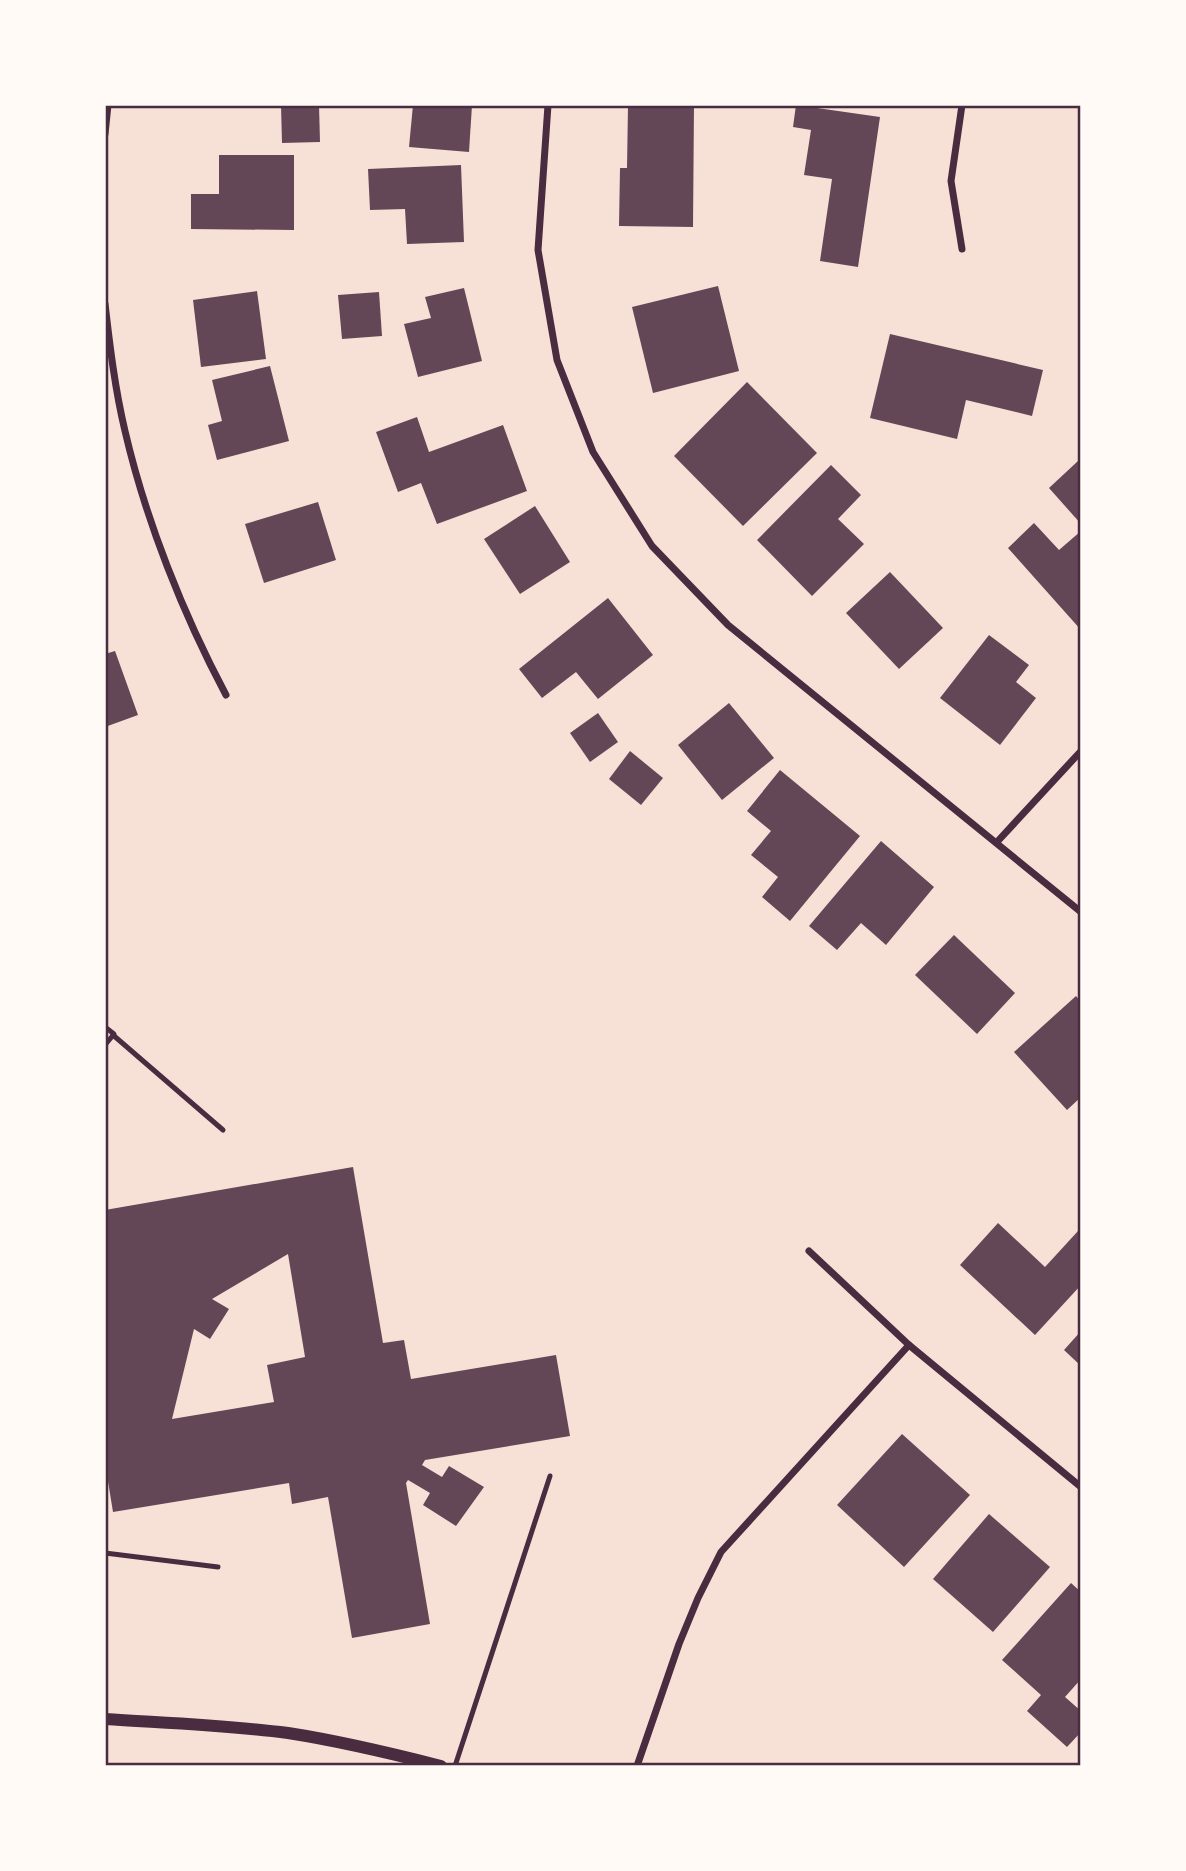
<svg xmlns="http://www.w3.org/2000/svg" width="1186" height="1871" font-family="'Asap Condensed',sans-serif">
  <rect width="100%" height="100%" fill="#f7e1d7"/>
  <g fill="#644757" fill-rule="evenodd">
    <polygon points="202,105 244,105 244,107 202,108"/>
    <polygon points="281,105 319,105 320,142 282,143"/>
    <polygon points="413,105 472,105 469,152 409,147"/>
    <polygon points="628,105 694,105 693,227 619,226 620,168 627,168"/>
    <polygon points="796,105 880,117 858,267 820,261 832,179 804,175 811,130 793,127"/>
    <polygon points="219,155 294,155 294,230 191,229 191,194 219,194"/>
    <polygon points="461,165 464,242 407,244 405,209 370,210 368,169"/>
    <polygon points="718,286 739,371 653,393 632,307"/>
    <polygon points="464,288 482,361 418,377 404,324 431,318 425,297"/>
    <polygon points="257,291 266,359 201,367 193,300"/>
    <polygon points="379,292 382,336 342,339 338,295"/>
    <polygon points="890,334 1043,370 1032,416 966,400 957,439 870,418"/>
    <polygon points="270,366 289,441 217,460 208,425 222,421 212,380"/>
    <polygon points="747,382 817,453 743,526 674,456"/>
    <polygon points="417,417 429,452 503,425 527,491 437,524 421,483 398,492 376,432"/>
    <polygon points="1078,461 1081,465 1081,524 1049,488"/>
    <polygon points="831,465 861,495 838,519 864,544 812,596 757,540"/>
    <polygon points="318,502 336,560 264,583 245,524"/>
    <polygon points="535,506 570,562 520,594 484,539"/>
    <polygon points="1034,523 1059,550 1081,531 1081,630 1008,548"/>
    <polygon points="890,572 943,628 899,669 846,613"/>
    <polygon points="608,598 653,655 598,699 576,672 542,698 519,669"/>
    <polygon points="989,635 1029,665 1016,682 1036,698 1000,745 940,698"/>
    <polygon points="115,651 138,715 105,727 105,654"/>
    <polygon points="729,703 774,758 722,800 678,745"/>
    <polygon points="598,713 618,742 590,762 570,733"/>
    <polygon points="630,751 663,778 641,805 609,779"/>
    <polygon points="780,770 860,836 790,921 762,897 778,877 751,855 771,831 747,811"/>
    <polygon points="881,841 934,887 886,945 861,923 837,950 809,926"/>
    <polygon points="954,935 1015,993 977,1034 915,975"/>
    <polygon points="1076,996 1081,1002 1081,1097 1067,1110 1014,1052"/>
    <path d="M353,1167L383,1343L404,1340L411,1379L556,1355L570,1436L425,1460L422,1465L442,1477L449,1466L484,1487L456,1526L423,1505L430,1493L408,1480L406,1483L430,1624L352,1638L328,1497L292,1504L289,1483L113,1512L105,1463V1210ZM288,1254L305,1357L267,1365L274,1402L172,1419L194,1329L210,1339L229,1309L212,1299Z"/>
    <polygon points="998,1223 1045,1267 1078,1231 1081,1234 1081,1285 1035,1335 960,1265"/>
    <polygon points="1081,1331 1081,1366 1064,1350"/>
    <polygon points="902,1434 970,1495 904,1567 837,1505"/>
    <polygon points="989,1514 1050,1567 993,1632 933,1579"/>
    <polygon points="1071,1583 1081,1592 1081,1679 1065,1697 1081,1711 1081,1732 1067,1747 1027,1711 1041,1695 1002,1660"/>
  </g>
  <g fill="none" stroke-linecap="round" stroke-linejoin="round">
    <g stroke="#4a2c40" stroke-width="5">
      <polyline points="105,1027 114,1034 105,1045"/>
      <polyline points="113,1035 223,1130"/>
      <polyline points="105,1553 218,1567"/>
      <polyline points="455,1766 550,1476"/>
    </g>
    <g stroke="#4a2c40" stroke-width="7">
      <polyline points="548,105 538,250 557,360 593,452 652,546 728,625 1081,912"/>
      <polyline points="962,105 951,181 962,249"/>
      <polyline points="105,134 108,105"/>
      <path d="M105,304C110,347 115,389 125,431C146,521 183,614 226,695"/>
      <polyline points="997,842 1081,751"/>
      <polyline points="809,1251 909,1345 1081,1487"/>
      <polyline points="637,1766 679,1644 698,1598 721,1552 909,1345"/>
    </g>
    <path stroke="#4a2c40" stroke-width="12" d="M105,1719C166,1723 227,1725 288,1733C340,1741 390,1753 441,1766"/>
  </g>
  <rect width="1186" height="1871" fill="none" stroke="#fffaf5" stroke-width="214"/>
  <rect x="107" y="107" width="972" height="1657" fill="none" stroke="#4a2c40" stroke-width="2.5"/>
</svg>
